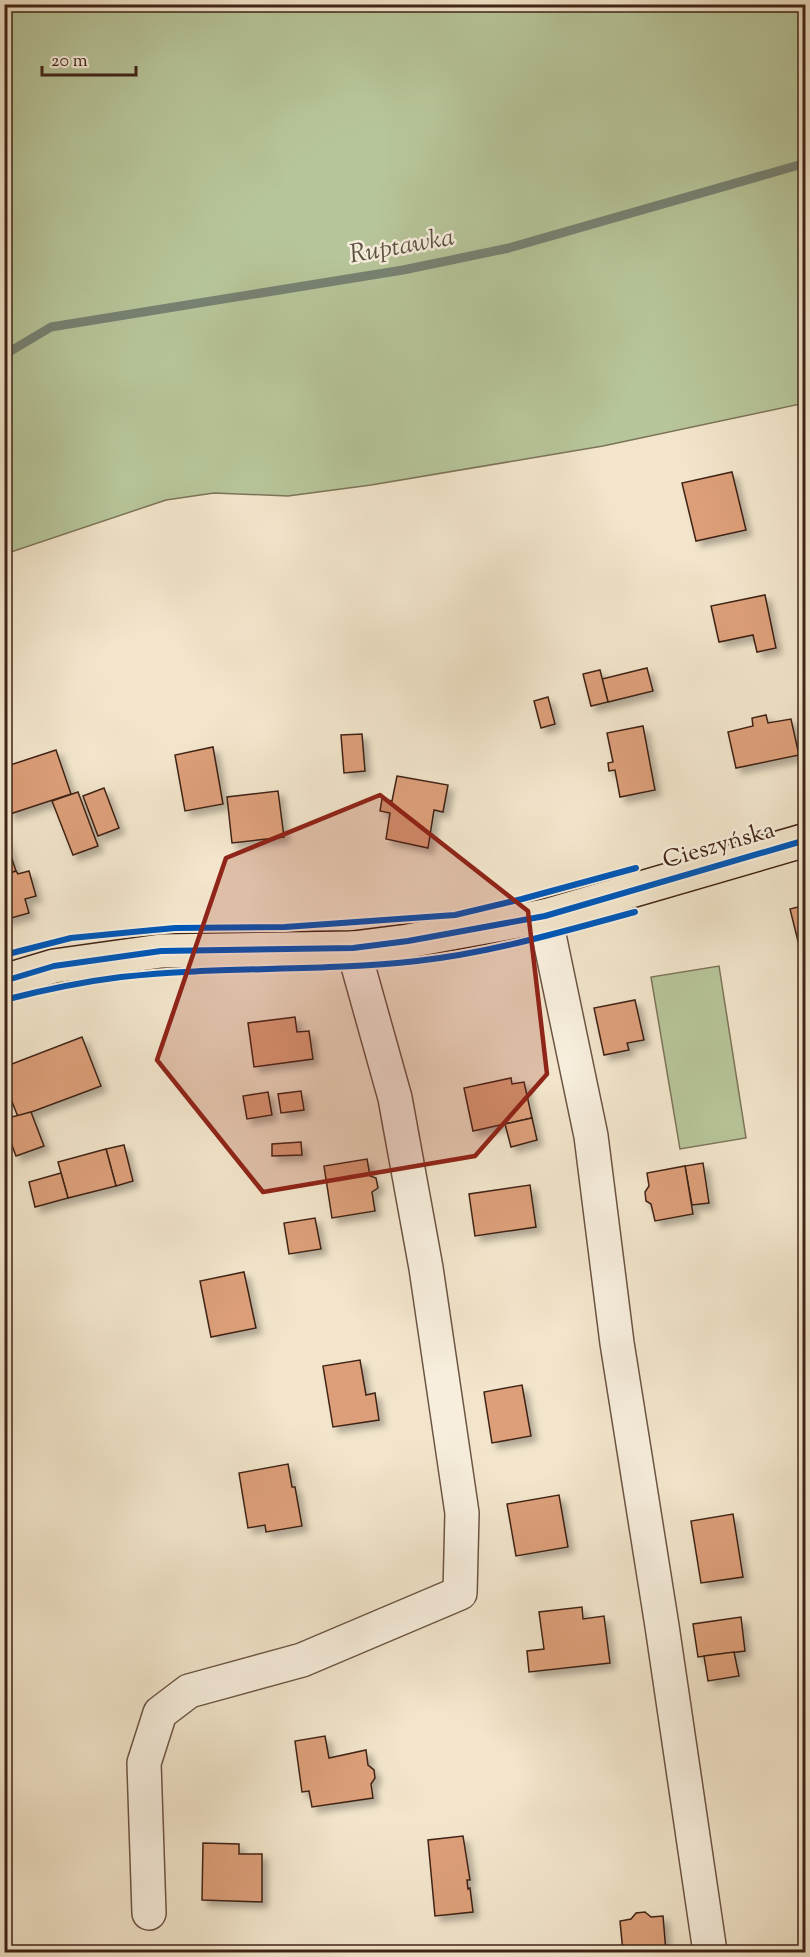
<svg xmlns="http://www.w3.org/2000/svg" width="810" height="1957" font-family="'Sorts Mill Goudy',serif">
  <defs>
    <filter id="shadow"><feDropShadow dx="5.5" dy="5.5" stdDeviation="3" flood-color="#0004"/></filter>
  </defs>
  <rect width="100%" height="100%" fill="#f2e5cb"/>
  <filter id="stains"><feTurbulence type="fractalNoise" baseFrequency=".00333" numOctaves="4"/><feColorMatrix values="0 0 0 0 .2 0 0 0 0 .09 0 0 0 0 .02 0 0 0 .5 -.17"/></filter>
  <radialGradient id="worn" r=".72"><stop offset=".6" stop-color="#630" stop-opacity="0"/><stop offset="1" stop-color="#630" stop-opacity=".3"/></radialGradient>
  <g fill="#b7c59a" stroke="#7c7458" stroke-width="1.5">
    <polygon points="5,4 805,5 805,403 603,446 371,485 288,496 214,493 166,500 5,554"/>
    <polygon points="719,966 746,1138 680,1149 651,977"/>
  </g>
  <g fill="none" stroke-linecap="round" stroke-linejoin="round">
    <polyline stroke="#778273" stroke-width="9" points="4,355 51,327 403,270 509,248 806,163"/>
  </g>
  <g fill="#dc9f79" stroke="#402416" stroke-width="1.5" filter="url(#shadow)">
    <polygon points="732,472 746,530 696,541 682,483"/>
    <polygon points="765,595 776,648 757,652 753,635 719,642 711,606"/>
    <polygon points="647,668 653,691 608,702 602,679"/>
    <polygon points="600,670 608,702 591,706 583,674"/>
    <polygon points="548,697 555,724 541,728 534,701"/>
    <polygon points="766,715 768,723 791,719 799,755 736,768 728,732 753,726 752,718"/>
    <polygon points="643,726 655,790 620,797 615,770 609,771 608,763 613,762 607,733"/>
    <polygon points="362,734 365,771 344,773 341,735"/>
    <polygon points="213,747 223,804 185,811 175,755"/>
    <polygon points="56,750 71,794 10,814 4,797 4,767"/>
    <polygon points="397,776 448,785 443,812 434,810 428,848 386,839 390,813 380,811 382,799 392,801"/>
    <polygon points="104,788 119,828 98,836 83,796"/>
    <polygon points="278,791 284,837 232,843 227,797"/>
    <polygon points="78,792 98,846 73,855 52,801"/>
    <polygon points="4,835 16,871 4,875"/>
    <polygon points="16,871 18,874 29,871 36,896 25,899 29,913 4,920 4,875"/>
    <polygon points="806,905 806,943 799,945 790,909"/>
    <polygon points="635,1000 644,1040 627,1043 629,1050 604,1055 594,1008"/>
    <polygon points="295,1017 297,1032 309,1031 313,1059 254,1067 248,1023"/>
    <polygon points="82,1037 101,1086 18,1117 4,1081 4,1067"/>
    <polygon points="511,1078 512,1084 524,1082 532,1118 473,1131 464,1088"/>
    <polygon points="301,1091 304,1110 281,1113 278,1094"/>
    <polygon points="268,1092 272,1115 247,1119 243,1096"/>
    <polygon points="31,1112 44,1146 16,1156 4,1124 4,1119"/>
    <polygon points="532,1118 537,1140 511,1147 505,1124"/>
    <polygon points="301,1142 302,1155 272,1156 272,1144"/>
    <polygon points="124,1145 133,1181 116,1186 106,1149"/>
    <polygon points="106,1149 116,1186 68,1198 58,1162"/>
    <polygon points="367,1159 370,1176 376,1178 378,1188 372,1192 375,1211 332,1218 324,1166"/>
    <polygon points="703,1163 709,1203 692,1205 685,1166"/>
    <polygon points="685,1166 693,1214 655,1221 651,1204 646,1201 645,1192 649,1186 647,1173"/>
    <polygon points="61,1173 68,1198 35,1207 29,1182"/>
    <polygon points="530,1185 536,1227 475,1236 469,1194"/>
    <polygon points="315,1218 321,1249 289,1254 284,1223"/>
    <polygon points="244,1272 256,1328 211,1337 200,1281"/>
    <polygon points="360,1360 366,1395 375,1393 379,1420 333,1427 323,1366"/>
    <polygon points="522,1385 531,1436 492,1443 484,1392"/>
    <polygon points="288,1464 292,1487 295,1487 302,1526 266,1532 265,1525 248,1528 239,1473"/>
    <polygon points="559,1495 568,1547 516,1556 507,1504"/>
    <polygon points="733,1514 743,1577 701,1583 691,1521"/>
    <polygon points="582,1607 583,1619 604,1616 610,1663 529,1672 527,1651 544,1649 539,1612"/>
    <polygon points="741,1617 745,1651 698,1657 693,1624"/>
    <polygon points="734,1652 739,1676 708,1681 704,1656"/>
    <polygon points="325,1736 329,1758 366,1750 368,1765 374,1770 375,1778 371,1784 373,1798 312,1807 309,1791 302,1792 295,1741"/>
    <polygon points="463,1836 470,1880 467,1880 468,1889 470,1888 473,1912 435,1916 428,1840"/>
    <polygon points="203,1843 239,1844 239,1854 262,1854 262,1902 202,1900"/>
    <polygon points="645,1912 651,1917 663,1916 666,1952 623,1952 620,1921 631,1919 636,1913"/>
  </g>
  <g fill="none" stroke-linecap="round" stroke-linejoin="round">
    <g stroke="#6c5443" stroke-width="36">
      <g id="minor">
        <polyline points="545,916 591,1136 617,1343 662,1626 710,1952"/>
        <polyline points="149,1913 144,1763 160,1713 189,1691 302,1660 460,1593 462,1513 426,1268 395,1098 353,948"/>
      </g>
    </g>
    <g stroke="#402416" stroke-width="36">
      <polyline id="major" points="4,981 54,966 161,951 353,948 408,941 545,916 806,840"/>
    </g>
    <use href="#minor" stroke="#f7eedd" stroke-width="33"/>
    <use href="#major" stroke="#f2e5cb" stroke-width="33"/>
    <g stroke="#f7eedd" stroke-width="10">
      <g id="cycleway">
        <polyline points="4,955 71,938 143,931 175,928 285,927 455,915 522,899 636,868"/>
        <polyline points="4,981 54,966 161,951 353,948 408,941 545,916 806,840"/>
        <path d="M4,1000C43,990 81,982 121,977C219,966 319,972 417,961C491,953 564,931 635,912"/>
      </g>
    </g>
    <use href="#cycleway" stroke="#0057b8" stroke-width="6"/>
  </g>
  <path fill="#8f2418" fill-opacity="0.2" stroke="#8f2418" stroke-width="4.5" stroke-linejoin="round" d="M380,795L528,911L547,1074L475,1156L263,1192L157,1060L226,858Z"/>
  <g text-anchor="middle" dominant-baseline="central" stroke-width="5" stroke-linejoin="round" paint-order="stroke">
    <g font-size="24" fill="#402416" stroke="#f7eedd">
      <text transform="translate(719 846) rotate(-16)">Cieszyńska</text>
    </g>
    <g font-size="26" font-style="italic" fill="#5c5344" stroke="#f7eedd">
      <text transform="translate(402 247) rotate(-10)">Ruptawka</text>
    </g>
  </g>
  <rect width="810" height="1957" fill="none" stroke="#f2e5cb" stroke-width="24"/>
  <rect x="6" y="6" width="798" height="1945" fill="none" stroke="#402416" stroke-width="3"/>
  <rect x="12" y="12" width="786" height="1933" fill="none" stroke="#402416" stroke-width="1.5"/>
  <path d="M42 66v9h94v-9" fill="none" stroke="#402416" stroke-width="3"/>
  <text x="51" y="66" font-size="18" fill="#402416" stroke="#f7eedd" stroke-width="4.5" paint-order="stroke">20 m</text>
  <rect width="100%" height="100%" filter="url(#stains)"/>
  <rect width="100%" height="100%" fill="url(#worn)"/>
</svg>
